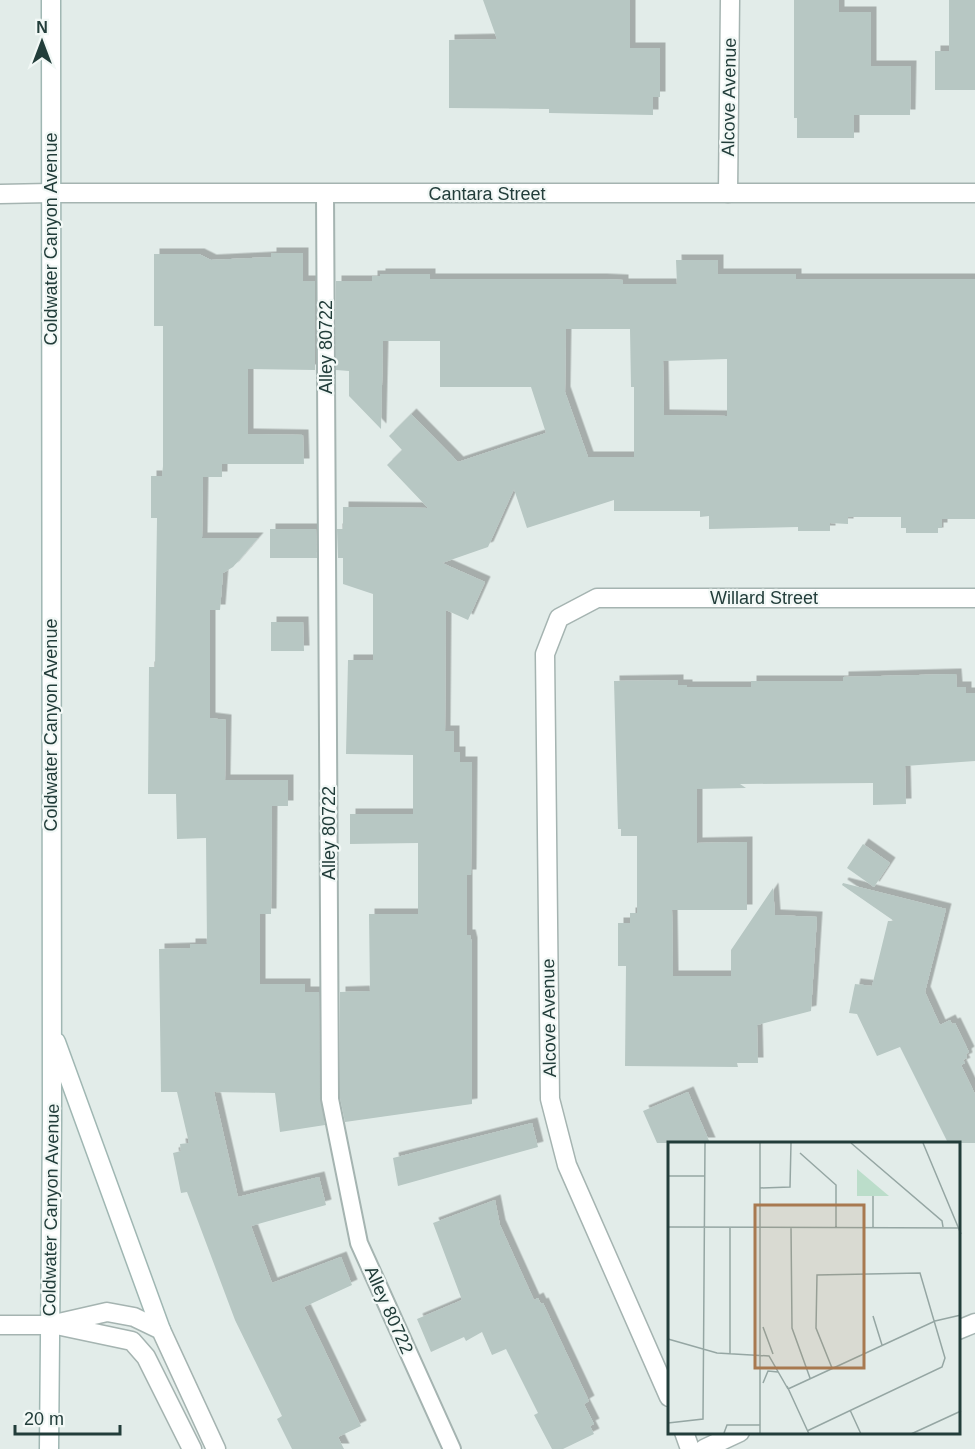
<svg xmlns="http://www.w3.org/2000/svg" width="975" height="1449" font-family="Helvetica,sans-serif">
  <defs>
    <filter id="shadow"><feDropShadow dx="5.5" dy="-5.5" stdDeviation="0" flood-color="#0004"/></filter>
  </defs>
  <rect width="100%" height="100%" fill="#e2ece9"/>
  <g fill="#b7c7c3" fill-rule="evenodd" filter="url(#shadow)">
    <polygon points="483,0 630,0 630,48 660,48 660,97 653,97 653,115 549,113 549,109 449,108 449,40 497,39"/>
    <polygon points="794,0 839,0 839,12 871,12 871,66 911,66 910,115 854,115 854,138 797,138 797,118 794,118"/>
    <polygon points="949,0 975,0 975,90 935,90 935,51 949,51"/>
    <polygon points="271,253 303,253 303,281 315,281 315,370 248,369 248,434 303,435 304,464 222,464 222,477 203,477 202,538 258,538 233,567 223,573 220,610 210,610 210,718 226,720 225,780 288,780 288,806 272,806 271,914 260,914 260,984 305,984 305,992 319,992 320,1099 325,1125 280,1132 275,1093 214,1092 238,1197 319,1177 326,1205 251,1226 272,1283 341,1257 352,1285 304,1307 361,1426 338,1437 344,1449 292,1449 277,1419 282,1416 235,1320 187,1192 181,1193 173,1153 181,1151 180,1144 189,1143 177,1092 161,1092 159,949 190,948 190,944 207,944 206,838 177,839 176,794 148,794 149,667 155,667 156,592 157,518 151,518 151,476 162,476 163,466 163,326 154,326 154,254 199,254 211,260 271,257"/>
    <path d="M676,260H718V274H796V279H975V519H942V528H938V533H906V528H901V517H848V524L830,523V531H798V527L709,529V516L700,517V511H614V500L527,528L514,489L488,547L442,563L485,582L468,620L446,610L445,731H454V752H460V762H472L471,875H467V935H470L472,943V1104L345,1122L340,1098V992L370,991L369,914H418V843L350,844V814H413V755L346,754L348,660H373V594L343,584V558H338L337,529H343V507L428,508L387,465L402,450L389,436L411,414L458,462L546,433L531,387H440V341H383L381,429L349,396V371L336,370V281H372V276H380V274H430V279H601L623,280V284H677ZM566,329H630L631,387H634V457H588L565,392ZM727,359V416L664,415L663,361Z"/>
    <polygon points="270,529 316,529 317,558 270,558"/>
    <polygon points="271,622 303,622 304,651 271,651"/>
    <polygon points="956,674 957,687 966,687 966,693 975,693 975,761 905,766 906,804 873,805 873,783 740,784 746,788 697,789 697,843 747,842 747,910 672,910 673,976 731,976 731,950 773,888 775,915 817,917 811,1011 757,1025 758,1063 737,1063 738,1067 625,1066 626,966 618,966 618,923 630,923 630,913 637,913 637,836 621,836 621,829 618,829 614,681 678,680 678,685 687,685 687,687 751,687 751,681 843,681 843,677"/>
    <polygon points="863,844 890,863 874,887 847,868"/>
    <polygon points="843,883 946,909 925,992 940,1025 950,1020 952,1024 955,1023 969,1052 966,1054 967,1058 963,1060 965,1063 961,1065 975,1094 975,1143 948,1143 900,1047 877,1056 857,1014 849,1013 855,984 872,986 888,921 894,921 842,885"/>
    <polygon points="688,1092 710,1143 657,1143 643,1111"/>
    <polygon points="532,1123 538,1147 398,1186 393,1158"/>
    <polygon points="495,1200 500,1225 534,1300 538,1298 541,1304 543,1303 589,1401 584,1404 594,1424 590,1426 594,1434 563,1449 552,1449 534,1415 538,1413 506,1349 492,1355 482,1332 466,1341 464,1337 431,1352 417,1319 462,1300 433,1223"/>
  </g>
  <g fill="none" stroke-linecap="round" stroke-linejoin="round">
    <g stroke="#a5b4b1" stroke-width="20">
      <polyline id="service" points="325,194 330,1099 359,1243 452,1449"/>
    </g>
    <g stroke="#a5b4b1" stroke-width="21">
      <g id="minor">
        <polyline points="50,193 975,193"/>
        <polyline points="728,193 730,0"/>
        <polyline points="0,1325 50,1325"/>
        <polyline points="958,1330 975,1323"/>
        <polyline points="669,1397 567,1165 550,1099 545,654 559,618 597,598 975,598"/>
        <polyline points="684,1432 690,1449"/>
        <polyline points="704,1449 740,1432"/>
      </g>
    </g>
    <g stroke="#a5b4b1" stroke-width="21">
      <g id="tertiary">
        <polyline points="0,194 50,193"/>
        <polyline points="50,1325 107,1312 134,1317 161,1330 216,1449"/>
        <polyline points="61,1326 132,1341 146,1357 192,1449"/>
      </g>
    </g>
    <g stroke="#a0b7b3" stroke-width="21">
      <g id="secondary">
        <polyline points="56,1042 161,1330"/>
        <polyline points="49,1449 52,1121 51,0"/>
      </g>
    </g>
    <use href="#service" stroke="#fff" stroke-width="16"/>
    <use href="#minor" stroke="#fff" stroke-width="18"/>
    <use href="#tertiary" stroke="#fff" stroke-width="18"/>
    <use href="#secondary" stroke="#fff" stroke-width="18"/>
  </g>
  <g text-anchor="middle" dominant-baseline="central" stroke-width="4.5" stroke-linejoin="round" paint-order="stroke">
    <g font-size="18" fill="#223d3a" stroke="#f2f8f6">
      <text transform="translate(729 97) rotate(-89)">Alcove Avenue</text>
      <text x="487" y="194">Cantara Street</text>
      <text transform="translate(51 239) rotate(-90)">Coldwater Canyon Avenue</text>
      <text transform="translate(326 347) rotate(-90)">Alley 80722</text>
      <text x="764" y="598">Willard Street</text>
      <text transform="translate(51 725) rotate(-90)">Coldwater Canyon Avenue</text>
      <text transform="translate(329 833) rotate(-90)">Alley 80722</text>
      <text transform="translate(549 1018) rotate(-91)">Alcove Avenue</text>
      <text transform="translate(51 1210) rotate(-89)">Coldwater Canyon Avenue</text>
      <text transform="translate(389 1310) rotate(66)">Alley 80722</text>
    </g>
  </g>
  <g transform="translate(668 1142)">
    <rect width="292" height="292" fill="#e2ece9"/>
    <path d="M189,27L221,54H189Z" fill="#bbddca"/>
    <path fill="none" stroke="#95a6a3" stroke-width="1.5" d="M92,1V292M183,1L274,79L275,85M255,1L293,92M132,11L168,43V85M0,34H37M92,46L122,45L123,1M0,85L293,86M62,85V212M123,85L124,186L142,236M205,85V54M205,174L214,203M95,185L105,212M0,197L49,211L101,214L120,247M95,241L100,229L110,230M119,244L141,292M120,247L267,179L293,173M182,268L193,292M0,281L35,277L37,1M139,289L274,225L277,216L252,131L149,133L148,186L164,226M56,291L59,283H92M243,292L293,269"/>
    <path fill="#a87950" fill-opacity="0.15" stroke="#a87950" stroke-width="3" d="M87,63H196V226H87Z"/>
    <rect width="292" height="292" fill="none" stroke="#223d3a" stroke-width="3"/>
  </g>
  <g transform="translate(42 42)" stroke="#f2f8f6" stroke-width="4.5" paint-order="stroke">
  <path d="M0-4.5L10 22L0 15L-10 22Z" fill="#223d3a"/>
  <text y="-9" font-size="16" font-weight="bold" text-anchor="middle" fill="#223d3a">N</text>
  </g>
  <path d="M15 1425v9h105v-9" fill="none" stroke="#223d3a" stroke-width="3"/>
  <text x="24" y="1425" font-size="18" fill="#223d3a" stroke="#f2f8f6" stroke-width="4.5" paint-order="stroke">20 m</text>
</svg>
